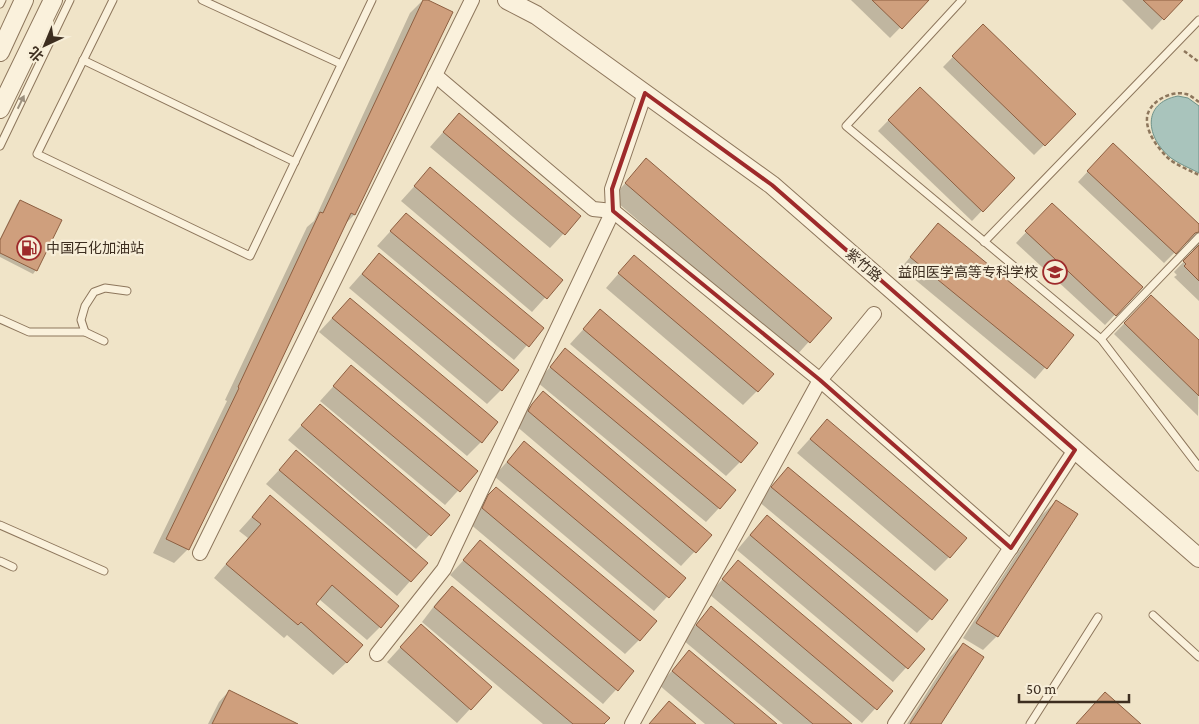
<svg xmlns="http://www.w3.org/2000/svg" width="1199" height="724" font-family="'Crimson Pro','Noto Sans SC',serif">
  <rect width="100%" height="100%" fill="#f0e4c8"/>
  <path fill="#a9c4bc" stroke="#6f938a" d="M1178,96L1188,98L1199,106V173C1190,168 1179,164 1171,158C1146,138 1141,103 1178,96Z"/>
  <g fill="#0003">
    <polygon points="423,0 451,12 354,215 344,225 262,399 188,549 174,563 153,553 227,401 225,400 307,227 314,221 410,13"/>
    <polygon points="851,0 927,0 890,38"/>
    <polygon points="1122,0 1181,0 1152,30"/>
    <polygon points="983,26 1075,114 1034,155 943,67"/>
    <polygon points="920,88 1013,178 972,221 878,131"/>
    <polygon points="459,114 580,216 550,248 430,147"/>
    <polygon points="1103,155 1199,227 1199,301 1174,277 1177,275 1174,272 1193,252 1193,244 1189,242 1184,243 1164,263 1078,182"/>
    <polygon points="646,160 830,318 796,356 612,198"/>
    <polygon points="430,169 561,280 532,312 401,201"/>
    <polygon points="20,201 60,221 36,270 33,274 0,257 0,239 17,204"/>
    <polygon points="406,214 542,328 514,360 377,246"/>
    <polygon points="1042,215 1141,287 1105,325 1016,243"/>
    <polygon points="938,224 1073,335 1035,379 901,268"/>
    <polygon points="379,254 501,390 487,404 349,288"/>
    <polygon points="634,256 757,391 743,405 606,288"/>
    <polygon points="1151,296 1199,342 1198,416 1114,334"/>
    <polygon points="350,299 481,442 467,456 319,332"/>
    <polygon points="600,311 740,462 726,476 570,344"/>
    <polygon points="565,350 719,508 706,522 537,382"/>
    <polygon points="351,367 476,471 445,505 320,401"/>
    <polygon points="543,393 710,535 681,566 515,425 518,419"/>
    <polygon points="320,405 448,515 416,549 288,440"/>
    <polygon points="827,420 949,557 935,571 797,453"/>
    <polygon points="524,443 684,578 654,611 494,476"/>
    <polygon points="296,452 426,563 397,596 266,484"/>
    <polygon points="788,469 947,601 917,633 758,501"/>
    <polygon points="496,488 639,640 625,654 469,523 482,502"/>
    <polygon points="270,497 380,627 367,640 319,599 314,604 347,662 333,675 287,635 284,638 214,578 248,538 239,531"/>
    <polygon points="1056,501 1076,514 997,636 983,650 963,638 1042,515"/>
    <polygon points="753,531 923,649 893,682 737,550"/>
    <polygon points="480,542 633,671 603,704 450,575"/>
    <polygon points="738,562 891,691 862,723 709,594"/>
    <polygon points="452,587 603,724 543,724 422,622 438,601"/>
    <polygon points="711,607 851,724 783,724 683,640"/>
    <polygon points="407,640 470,709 457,723 387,662"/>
    <polygon points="963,644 939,724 907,724 949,658"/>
    <polygon points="689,652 775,724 705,724 659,685"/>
    <polygon points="229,691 296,724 208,724 219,702"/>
  </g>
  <g fill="#cf9f7d" stroke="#8d5f41">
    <polygon points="423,0 428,0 453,12 355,215 351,213 263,399 189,550 166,539 239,388 238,387 320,212 323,213"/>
    <polygon points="872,0 929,0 902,29"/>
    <polygon points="1143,0 1183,0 1164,20"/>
    <polygon points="983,24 1076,114 1045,146 952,56"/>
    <polygon points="920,87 1015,178 983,212 888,120"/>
    <polygon points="459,113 581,216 565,235 443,132"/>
    <polygon points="1113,143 1199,224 1199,232 1195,233 1176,254 1087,171"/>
    <polygon points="646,158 832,318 810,343 625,183"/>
    <polygon points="430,167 563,280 547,299 414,186"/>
    <polygon points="20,200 62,220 37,271 0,253 0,240"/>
    <polygon points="1052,203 1143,287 1116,316 1025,231"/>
    <polygon points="406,213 544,328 529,347 390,231"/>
    <polygon points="938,223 1074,335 1047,369 910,257"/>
    <polygon points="1199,245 1199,281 1184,266 1186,264 1183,261"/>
    <polygon points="379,253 519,370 502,391 362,274"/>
    <polygon points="634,255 774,374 758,392 618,273"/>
    <polygon points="1151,295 1199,340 1199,396 1124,323"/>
    <polygon points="350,298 498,422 482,443 332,318"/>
    <polygon points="600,309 758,443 741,463 583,329"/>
    <polygon points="565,348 736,490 720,509 550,367"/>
    <polygon points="351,365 478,471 460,492 333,386"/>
    <polygon points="543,391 712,535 696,553 528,411 532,404"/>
    <polygon points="320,404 450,515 431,536 301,425"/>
    <polygon points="827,419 967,538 950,558 810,439"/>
    <polygon points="524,441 686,578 669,598 507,462"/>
    <polygon points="296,450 428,563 411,582 279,470"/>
    <polygon points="788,467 948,600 932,620 771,487"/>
    <polygon points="496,487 657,621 640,641 482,508 488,495"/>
    <polygon points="270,495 399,606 381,628 332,585 316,604 363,645 347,663 301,622 298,625 226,564 261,524 252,517"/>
    <polygon points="1056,500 1078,514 998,637 976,623"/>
    <polygon points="767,515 925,649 908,669 750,535"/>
    <polygon points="480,540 634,671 618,691 463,560"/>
    <polygon points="738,560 893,691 877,710 722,579"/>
    <polygon points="452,586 610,718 604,724 573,724 434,607"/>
    <polygon points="711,606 852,724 813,724 696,625"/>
    <polygon points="421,624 492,687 471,710 400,647"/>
    <polygon points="963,643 984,657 941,724 910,724"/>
    <polygon points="689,650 777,724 735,724 672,671"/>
    <polygon points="229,690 298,724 212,724"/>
    <polygon points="1105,692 1141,724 1076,724"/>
    <polygon points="669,701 696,724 649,724"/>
  </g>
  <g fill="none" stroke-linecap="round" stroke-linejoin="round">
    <g stroke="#8d765c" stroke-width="9">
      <g id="service">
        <polyline points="113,0 37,154 250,256 372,0"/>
        <polyline points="202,0 341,64"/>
        <polyline points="962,0 846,126 1101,339 1199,467"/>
        <polyline points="0,4 2,0"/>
        <polyline points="83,60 295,162"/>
        <polyline points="0,146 70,0"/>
        <polyline points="984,242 1199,20"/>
        <polyline points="0,319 29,332 85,332 104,341"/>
        <polyline points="85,332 81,320 85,306 94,292 105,288 127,291"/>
        <polyline points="1101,339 1199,237"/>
        <polyline points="0,525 104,571"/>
        <polyline points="0,561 13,567"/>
        <polyline points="1153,615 1199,657"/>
        <polyline points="1030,724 1098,617"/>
      </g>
    </g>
    <g stroke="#8d765c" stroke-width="16">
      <g id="minor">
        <polyline points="435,75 593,209 613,211 820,380 1011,548"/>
        <polyline points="200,553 472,0"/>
        <polyline points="377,654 444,569 613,211 612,189 645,93"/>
        <polyline points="632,724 820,380 874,314"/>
        <polyline points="895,724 1075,450"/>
      </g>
    </g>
    <g stroke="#8d765c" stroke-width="20">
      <g id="tertiary">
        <polyline points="507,0 536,15 772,185 1199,558"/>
        <polyline points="0,52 24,0"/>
        <polyline points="0,109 53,0"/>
      </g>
    </g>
    <g stroke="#8d765c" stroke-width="2.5" stroke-dasharray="4 2.5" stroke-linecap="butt">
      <polyline points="1184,51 1199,62"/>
      <path d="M1199,102C1195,99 1190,95 1186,94C1171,90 1148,102 1147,118C1146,133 1158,148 1168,158C1176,165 1189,170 1199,175"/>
    </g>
    <use href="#service" stroke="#faf1dc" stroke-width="7"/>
    <use href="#minor" stroke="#faf1dc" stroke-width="14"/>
    <use href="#tertiary" stroke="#faf1dc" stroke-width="18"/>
  </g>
  <defs><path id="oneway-solid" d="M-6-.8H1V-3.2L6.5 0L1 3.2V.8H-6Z" transform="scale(1.25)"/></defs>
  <use fill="#9c907e" href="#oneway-solid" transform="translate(21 102) rotate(-64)"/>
  <path fill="none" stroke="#9e2a2b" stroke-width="4" stroke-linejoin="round" d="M645,93L772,185L1075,450L1011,548L820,380L613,211L612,189Z"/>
  <defs>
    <g id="fuel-ring" transform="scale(1.25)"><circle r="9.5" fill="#f7eed8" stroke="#9e2a2b" stroke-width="1.5"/><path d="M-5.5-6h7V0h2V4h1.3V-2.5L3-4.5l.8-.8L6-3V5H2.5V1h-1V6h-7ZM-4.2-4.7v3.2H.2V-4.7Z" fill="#9e2a2b"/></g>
    <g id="university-ring" transform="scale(1.25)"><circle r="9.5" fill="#f7eed8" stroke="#9e2a2b" stroke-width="1.5"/><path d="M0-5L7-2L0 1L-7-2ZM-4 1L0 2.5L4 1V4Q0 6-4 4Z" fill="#9e2a2b"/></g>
  </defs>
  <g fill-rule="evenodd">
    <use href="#fuel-ring" x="29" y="248"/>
    <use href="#university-ring" x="1055" y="272"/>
  </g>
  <g text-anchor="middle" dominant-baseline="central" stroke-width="4.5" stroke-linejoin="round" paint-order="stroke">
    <g font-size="14" fill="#3d2e20" stroke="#f7eed8" text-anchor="start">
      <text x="46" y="248">中国石化加油站</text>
      <text x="1038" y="272" text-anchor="end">益阳医学高等专科学校</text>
    </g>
    <g font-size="14" fill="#3d2e20" stroke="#f7eed8">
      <text transform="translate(864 265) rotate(41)">紫竹路</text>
    </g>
  </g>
  <g transform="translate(45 45) rotate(224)" stroke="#f7eed8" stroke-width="4" paint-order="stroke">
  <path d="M0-4L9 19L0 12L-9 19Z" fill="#3d2e20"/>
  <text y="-8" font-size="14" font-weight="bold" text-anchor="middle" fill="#3d2e20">北</text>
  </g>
  <path d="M1019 694v8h110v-8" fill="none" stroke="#3d2e20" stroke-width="2.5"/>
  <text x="1026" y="694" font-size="15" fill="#3d2e20" stroke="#f7eed8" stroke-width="4" paint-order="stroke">50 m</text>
</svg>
